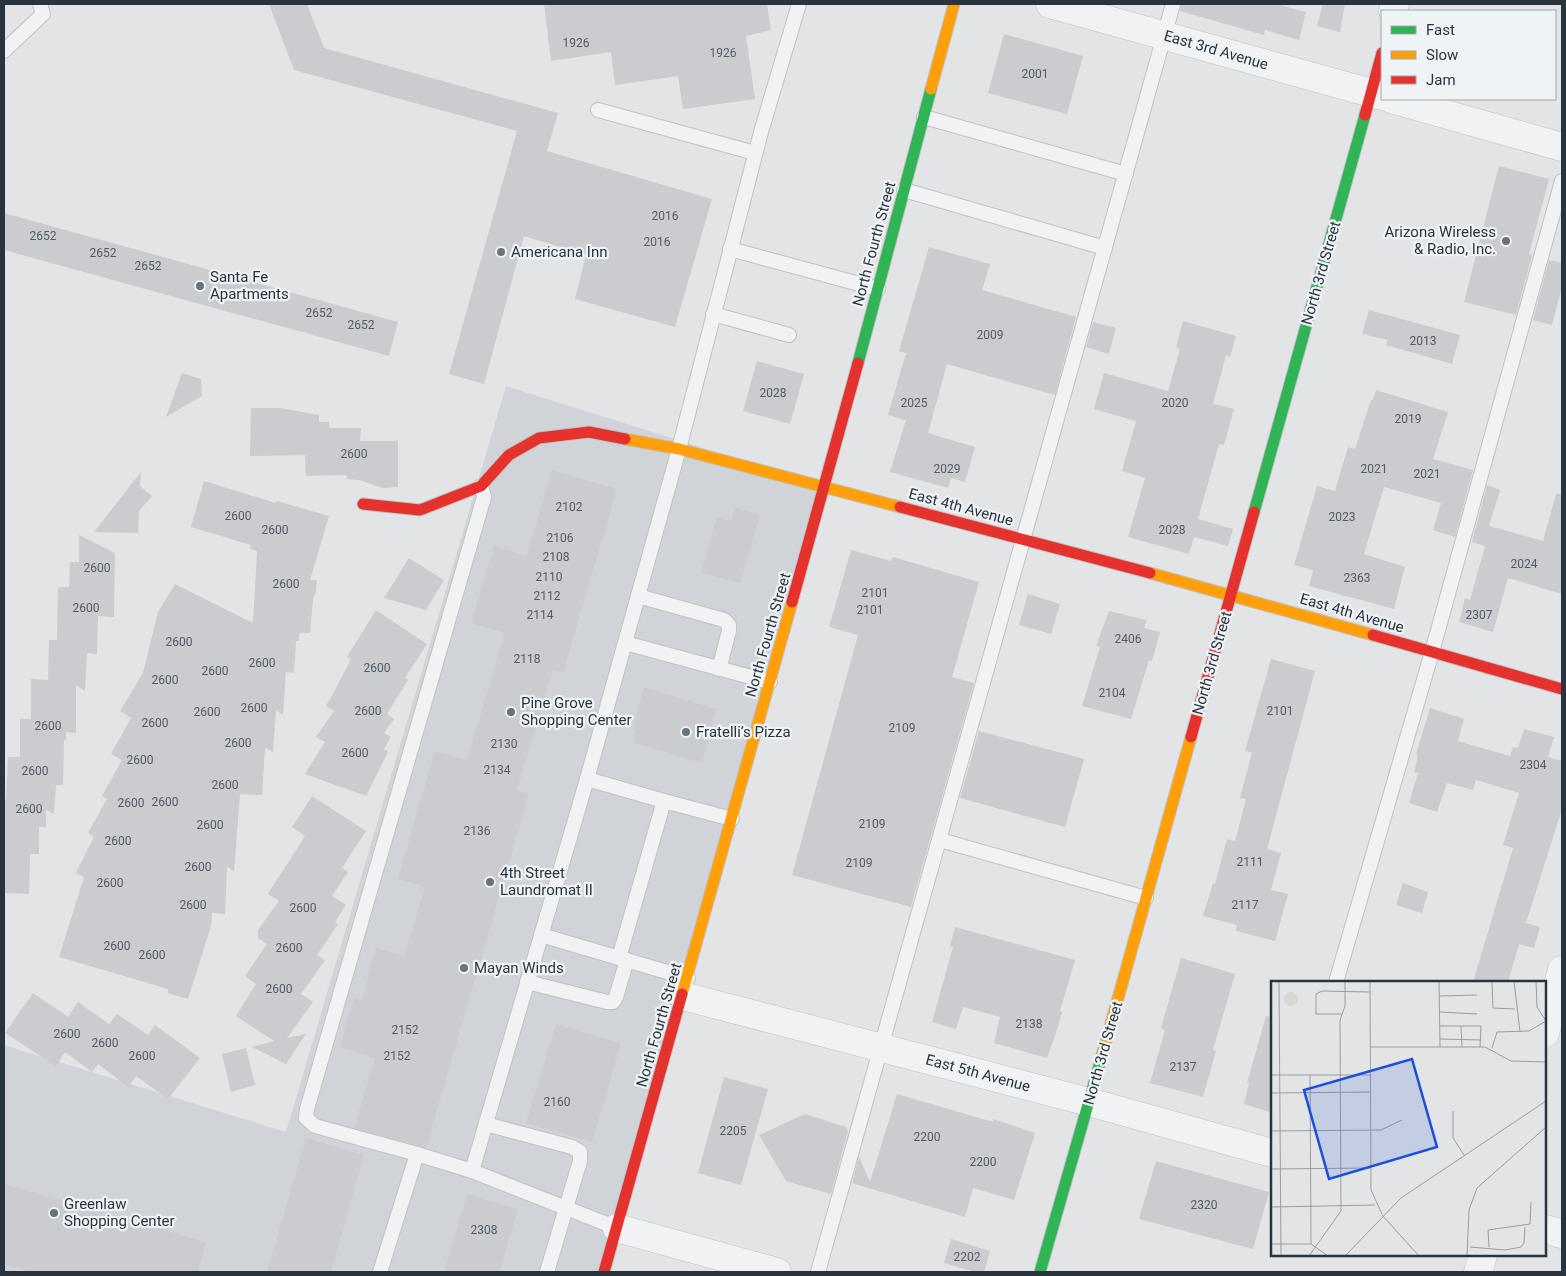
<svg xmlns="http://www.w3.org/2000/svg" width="1566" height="1276" font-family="Roboto,sans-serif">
  <rect width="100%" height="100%" fill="#e2e4e6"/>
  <polygon fill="#d0d4d9" points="506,386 825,486 601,1272 4,1272 4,1045 286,1132"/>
  <g fill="#cacccf">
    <polygon points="269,4 307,4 324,48 558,113 547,151 712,199 675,327 575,299 586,255 524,236 484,384 449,374 517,131 294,70"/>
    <polygon points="544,4 767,4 771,30 746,36 755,99 683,109 678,76 615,85 611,52 551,61"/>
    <polygon points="1182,4 1276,4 1306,12 1299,40 1265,30 1264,35 1180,11"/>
    <polygon points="1323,4 1345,4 1340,32 1317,26"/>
    <polygon points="1004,34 1083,56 1067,114 988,93"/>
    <polygon points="1499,166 1549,179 1529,254 1532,255 1516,315 1464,302"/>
    <polygon points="4,213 398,322 389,356 4,250"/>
    <polygon points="929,247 990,264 982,290 1076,317 1055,395 947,364 928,433 975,447 965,482 951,478 948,488 890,472 906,420 888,415 906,353 899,351"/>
    <polygon points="1549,260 1562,263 1562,287 1552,325 1533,320"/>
    <polygon points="1369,310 1460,335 1452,364 1386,345 1388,340 1362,334"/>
    <polygon points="1183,321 1236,336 1230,357 1226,355 1213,404 1234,409 1224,445 1219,444 1198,519 1233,529 1228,546 1194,537 1189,554 1128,537 1145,478 1122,471 1136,421 1094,409 1104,373 1168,391 1180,349 1176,347"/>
    <polygon points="1093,322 1116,328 1109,354 1086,347"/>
    <polygon points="757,361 804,374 790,424 743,411"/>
    <polygon points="182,373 201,379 202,396 166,417"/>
    <polygon points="1376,390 1448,412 1433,459 1473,470 1455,537 1433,530 1441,503 1384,487 1364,554 1405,567 1394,609 1309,586 1313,570 1294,565 1317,486 1335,491 1348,447 1355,449 1371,400 1373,400"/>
    <polygon points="251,408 280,408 319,415 319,422 329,422 329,428 361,428 360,441 398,441 398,487 383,488 359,480 347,479 347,475 306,476 305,455 250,456"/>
    <polygon points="552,470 617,489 563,673 553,670 517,790 529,794 426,1148 354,1128 375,1058 340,1047 354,998 362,1000 376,948 404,956 425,887 398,879 435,751 467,760 505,633 471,623 494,546 527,556"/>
    <polygon points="141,472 140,486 152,496 139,511 138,533 94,532"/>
    <polygon points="204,481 276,503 277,501 329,516 310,580 317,580 316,592 313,599 310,633 299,633 299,641 296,641 294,673 286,672 283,715 276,710 273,752 265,748 262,795 240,794 234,872 227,866 225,914 212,913 211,926 188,999 168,993 168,989 59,957 84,877 76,873 94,837 88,833 107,799 102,796 122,760 111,754 131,718 120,711 143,673 158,612 175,584 253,623 257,551 250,549 251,545 191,527"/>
    <polygon points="1487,485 1500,490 1489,526 1543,541 1556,494 1562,494 1562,594 1508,578 1493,632 1459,622 1465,598 1470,600 1485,546 1472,542"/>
    <polygon points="735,508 760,515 740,583 701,573 717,517 731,521"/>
    <polygon points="79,535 115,553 114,617 98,616 97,654 87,653 85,691 76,685 76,733 66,732 66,740 64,740 63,785 56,785 54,814 46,810 46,827 39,827 39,854 30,854 29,894 4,893 4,800 6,800 8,757 20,757 20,719 31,719 31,679 48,680 49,640 57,640 58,587 69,587 70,562 79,562"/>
    <polygon points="851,550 891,561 893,557 979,582 952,677 974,683 911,907 792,875 858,635 829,627"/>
    <polygon points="409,558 444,580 426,610 384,598"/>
    <polygon points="1028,594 1060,604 1051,634 1019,625"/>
    <polygon points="376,610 427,644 405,678 408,680 387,714 394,719 384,733 391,737 384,749 388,752 366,796 305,774 325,742 316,737 334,711 326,706 342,677 351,659 347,657"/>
    <polygon points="1109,611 1147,620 1144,628 1160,632 1152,661 1149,660 1131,719 1082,706 1100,647 1096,646"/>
    <polygon points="1271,659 1315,671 1267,849 1281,853 1271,890 1288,894 1275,941 1236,931 1237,925 1203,916 1213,883 1215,884 1227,839 1235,841 1246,799 1240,798 1252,753 1245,751"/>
    <polygon points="644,687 716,709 702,763 634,743 636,731 632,730"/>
    <polygon points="1430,708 1464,719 1458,741 1510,756 1513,747 1518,748 1524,729 1554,737 1548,757 1562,761 1562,809 1526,923 1540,927 1534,948 1519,944 1508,982 1473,982 1513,848 1503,845 1519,793 1476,780 1473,790 1447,783 1437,812 1409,803 1418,773 1414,772 1418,755 1416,754"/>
    <polygon points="979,731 1084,759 1065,827 960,798"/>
    <polygon points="312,796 366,831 342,868 348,872 332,896 346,905 335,922 338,924 317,955 325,960 301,994 313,1002 287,1038 306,1034 286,1064 252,1047 274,1041 236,1016 256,984 245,976 267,944 258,938 258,930 279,901 268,894 305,836 292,827"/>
    <polygon points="1403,883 1428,892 1422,913 1396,905"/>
    <polygon points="955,927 1075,960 1060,1011 1062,1012 1055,1036 1047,1058 994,1043 1000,1017 963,1007 956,1029 932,1022 953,947 950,946"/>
    <polygon points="1181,958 1235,974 1213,1050 1216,1051 1203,1097 1150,1083 1165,1030 1161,1028"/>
    <polygon points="33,993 68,1017 78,1002 109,1024 117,1014 148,1035 155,1025 200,1058 168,1099 136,1076 128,1087 98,1064 92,1072 65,1052 56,1066 5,1033"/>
    <polygon points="1266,1016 1272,1017 1272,1113 1244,1104 1249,1083 1247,1083"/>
    <polygon points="556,1024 621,1043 592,1142 526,1123"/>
    <polygon points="246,1048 255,1085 231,1092 222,1054"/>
    <polygon points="724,1077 768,1089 741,1185 698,1173"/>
    <polygon points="897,1094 993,1122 993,1119 1035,1133 1014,1200 973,1188 965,1217 852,1183 859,1157 870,1182"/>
    <polygon points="805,1114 846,1127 848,1131 831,1194 786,1181 759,1135"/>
    <polygon points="306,1138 364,1155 331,1272 267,1272"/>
    <polygon points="1156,1161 1269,1192 1253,1249 1139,1219"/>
    <polygon points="4,1184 206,1242 198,1272 31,1272 4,1264"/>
    <polygon points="467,1194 518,1209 499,1272 444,1272"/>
    <polygon points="951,1239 990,1251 984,1272 976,1272 944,1263"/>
  </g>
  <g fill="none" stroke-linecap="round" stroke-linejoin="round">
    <g stroke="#c0c2c4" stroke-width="16">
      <g id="lane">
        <polyline points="4,51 43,14 40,4"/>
        <polyline points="598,110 755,153"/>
        <polyline points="924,117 1126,174"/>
        <polyline points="904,190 1105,248"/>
        <polyline points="730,249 878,289"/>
        <polyline points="713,314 789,335"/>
        <polyline points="481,486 484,497 307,1109 306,1118 315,1126 417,1154 472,1171 617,1228"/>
        <polyline points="638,596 724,620 729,625 729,631 719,669"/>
        <polyline points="625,643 770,682"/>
        <polyline points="587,779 664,801"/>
        <polyline points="940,840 1146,898"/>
        <polyline points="541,935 619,958"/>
        <polyline points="688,978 619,958 664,801 732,819"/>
        <polyline points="527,982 607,1002 613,1002 616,997 627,960"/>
        <polyline points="1336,982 1432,652 1562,181"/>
        <polyline points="486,1124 572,1147 580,1152 580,1161 547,1272"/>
        <polyline points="472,1171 587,779 679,449 761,132 799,4"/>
        <polyline points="380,1272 417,1154"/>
        <polyline points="818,1272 1173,4"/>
      </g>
    </g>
    <g stroke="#c0c2c4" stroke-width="29">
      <g id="street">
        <polyline points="1050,4 1382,96"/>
        <polyline points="1393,11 1395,4"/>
        <polyline points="1391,99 1562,147"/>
        <polyline points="683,996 1089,1102 1272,1153"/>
        <polyline points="1545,1033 1562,970"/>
        <polyline points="617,1228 777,1272"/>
        <polyline points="1545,1229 1562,1234"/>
        <polyline points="1478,1272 1483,1255"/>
      </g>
    </g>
    <g stroke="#c0c2c4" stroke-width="13">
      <g id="fast">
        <polyline points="858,363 931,89"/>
        <polyline points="1254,512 1365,115"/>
        <polyline points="1040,1272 1103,1052"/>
      </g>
    </g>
    <g stroke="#c0c2c4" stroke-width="13">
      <g id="slow">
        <polyline points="931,89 954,4"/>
        <polyline points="625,439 679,449 900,507"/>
        <polyline points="1150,573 1373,635"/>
        <polyline points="682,994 792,602"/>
        <polyline points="1103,1052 1191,737"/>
      </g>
    </g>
    <g stroke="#c0c2c4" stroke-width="13">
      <g id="jam">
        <polyline points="1365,115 1382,53"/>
        <polyline points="363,504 420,510 481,486 509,455 539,438 589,432 625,439"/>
        <polyline points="900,507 1150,573"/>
        <polyline points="792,602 858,363"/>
        <polyline points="1373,635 1562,689"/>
        <polyline points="1191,737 1254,512"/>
        <polyline points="604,1272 682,994"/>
      </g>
    </g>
    <use href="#lane" stroke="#f1f2f4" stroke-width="14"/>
    <use href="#street" stroke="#f1f2f4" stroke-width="28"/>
    <use href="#fast" stroke="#30b455" stroke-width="11"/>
    <use href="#slow" stroke="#ff9f0a" stroke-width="11"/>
    <use href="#jam" stroke="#e5322d" stroke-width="11"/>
  </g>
  <g fill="#6a7279" stroke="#f0f3f6" stroke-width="2">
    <circle cx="1506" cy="241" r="5"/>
    <circle cx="501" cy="252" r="5"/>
    <circle cx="200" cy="286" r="5"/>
    <circle cx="511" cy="712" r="5"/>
    <circle cx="686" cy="732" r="5"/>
    <circle cx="490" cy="882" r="5"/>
    <circle cx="464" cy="968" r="5"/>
    <circle cx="54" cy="1213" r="5"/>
  </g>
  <g text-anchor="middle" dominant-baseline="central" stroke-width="4.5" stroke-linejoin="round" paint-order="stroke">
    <g font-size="12" fill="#535b64">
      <text x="576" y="43">1926</text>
      <text x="723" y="53">1926</text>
      <text x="1035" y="74">2001</text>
      <text x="665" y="216">2016</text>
      <text x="43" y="236">2652</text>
      <text x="657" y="242">2016</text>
      <text x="103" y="253">2652</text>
      <text x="148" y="266">2652</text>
      <text x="319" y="313">2652</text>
      <text x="361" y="325">2652</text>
      <text x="990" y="335">2009</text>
      <text x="1423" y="341">2013</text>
      <text x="773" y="393">2028</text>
      <text x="914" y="403">2025</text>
      <text x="1175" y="403">2020</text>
      <text x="1408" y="419">2019</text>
      <text x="354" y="454">2600</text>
      <text x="947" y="469">2029</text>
      <text x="1374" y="469">2021</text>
      <text x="1427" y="474">2021</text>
      <text x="569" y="507">2102</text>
      <text x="238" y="516">2600</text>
      <text x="1342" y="517">2023</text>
      <text x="275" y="530">2600</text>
      <text x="1172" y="530">2028</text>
      <text x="560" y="538">2106</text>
      <text x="556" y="557">2108</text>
      <text x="1524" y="564">2024</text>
      <text x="97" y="568">2600</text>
      <text x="549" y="577">2110</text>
      <text x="1357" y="578">2363</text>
      <text x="286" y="584">2600</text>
      <text x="875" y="593">2101</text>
      <text x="547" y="596">2112</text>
      <text x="86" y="608">2600</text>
      <text x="870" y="610">2101</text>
      <text x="540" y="615">2114</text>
      <text x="1479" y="615">2307</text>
      <text x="1128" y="639">2406</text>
      <text x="179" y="642">2600</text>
      <text x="527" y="659">2118</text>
      <text x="262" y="663">2600</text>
      <text x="377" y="668">2600</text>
      <text x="215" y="671">2600</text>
      <text x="165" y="680">2600</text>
      <text x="1112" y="693">2104</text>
      <text x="254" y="708">2600</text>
      <text x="368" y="711">2600</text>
      <text x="1280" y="711">2101</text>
      <text x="207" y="712">2600</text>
      <text x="155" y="723">2600</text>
      <text x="48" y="726">2600</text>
      <text x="902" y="728">2109</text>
      <text x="238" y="743">2600</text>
      <text x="504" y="744">2130</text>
      <text x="355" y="753">2600</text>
      <text x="140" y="760">2600</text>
      <text x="1533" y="765">2304</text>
      <text x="497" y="770">2134</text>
      <text x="35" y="771">2600</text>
      <text x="225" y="785">2600</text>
      <text x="165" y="802">2600</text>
      <text x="131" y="803">2600</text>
      <text x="29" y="809">2600</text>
      <text x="872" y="824">2109</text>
      <text x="210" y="825">2600</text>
      <text x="477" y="831">2136</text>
      <text x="118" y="841">2600</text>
      <text x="1250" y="862">2111</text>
      <text x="859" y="863">2109</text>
      <text x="198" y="867">2600</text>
      <text x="110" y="883">2600</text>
      <text x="193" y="905">2600</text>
      <text x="1245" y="905">2117</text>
      <text x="303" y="908">2600</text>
      <text x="117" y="946">2600</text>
      <text x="289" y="948">2600</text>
      <text x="152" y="955">2600</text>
      <text x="279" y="989">2600</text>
      <text x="1029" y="1024">2138</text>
      <text x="405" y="1030">2152</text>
      <text x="67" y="1034">2600</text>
      <text x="105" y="1043">2600</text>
      <text x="142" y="1056">2600</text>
      <text x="397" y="1056">2152</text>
      <text x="1183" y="1067">2137</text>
      <text x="557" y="1102">2160</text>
      <text x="733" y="1131">2205</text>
      <text x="927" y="1137">2200</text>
      <text x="983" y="1162">2200</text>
      <text x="1204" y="1205">2320</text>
      <text x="484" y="1230">2308</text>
      <text x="967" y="1257">2202</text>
    </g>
    <g font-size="15" fill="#2a343f" stroke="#f0f3f6">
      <text transform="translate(1216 50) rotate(16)">East 3rd Avenue</text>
      <text transform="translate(874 244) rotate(-75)">North Fourth Street</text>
      <text transform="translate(1321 273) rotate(-74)">North 3rd Street</text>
      <text transform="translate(961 507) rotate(15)">East 4th Avenue</text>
      <text transform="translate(1352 613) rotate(16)">East 4th Avenue</text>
      <text transform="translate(768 635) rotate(-74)">North Fourth Street</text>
      <text transform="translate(1212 663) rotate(-74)">North 3rd Street</text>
      <text transform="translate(659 1025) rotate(-74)">North Fourth Street</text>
      <text transform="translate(1103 1053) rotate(-74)">North 3rd Street</text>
      <text transform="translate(978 1073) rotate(15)">East 5th Avenue</text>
    </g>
    <g font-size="15" fill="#2a343f" stroke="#f0f3f6" text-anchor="start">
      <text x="1496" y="232" text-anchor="end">Arizona Wireless<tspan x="1496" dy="17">&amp; Radio, Inc.</tspan></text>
      <text x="511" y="252">Americana Inn</text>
      <text x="210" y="277">Santa Fe<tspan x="210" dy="17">Apartments</tspan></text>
      <text x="521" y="703">Pine Grove<tspan x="521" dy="17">Shopping Center</tspan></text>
      <text x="696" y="732">Fratelli’s Pizza</text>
      <text x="500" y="873">4th Street<tspan x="500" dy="17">Laundromat II</tspan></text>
      <text x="474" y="968">Mayan Winds</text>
      <text x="64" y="1204">Greenlaw<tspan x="64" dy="17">Shopping Center</tspan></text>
    </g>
  </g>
  <g transform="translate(1271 981)">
    <rect width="275" height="275" fill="#e2e4e6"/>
    <path d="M13 18a7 7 0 1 1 14 0a7 7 0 1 1-14 0Z" fill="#d4dad2"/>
    <path fill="none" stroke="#989ea3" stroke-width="1" d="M8,0L10,275M99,0L100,209L111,233M168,0L169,66M221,0L222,27L244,28M243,0L249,51M265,0L266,26L275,40M169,15L206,14M169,31L206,33M71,33H45V13L51,10L99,11M169,45H210L209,66M190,45L191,66M169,58L210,59M100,66H214L240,80L275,81M221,67L226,51L258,50L275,40M0,94H99M39,94L40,263M0,112L99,111M182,130V157L193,174M0,150L110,149L131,139M0,188L99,187M0,226L104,224M111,234L148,275M0,263H40M40,263L57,275M199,266L234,269L250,266L253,262L254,246M218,266L217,249L259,243L260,221M38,275L70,230L69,39L74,25V0M74,275L130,217L275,120M196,275L198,229L206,207L275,146"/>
    <path fill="#1d4ed8" fill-opacity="0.15" stroke="#1d4ed8" stroke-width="2.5" d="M141,78L166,166L58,198L33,109Z"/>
    <rect width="275" height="275" fill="none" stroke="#2a343f" stroke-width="2.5"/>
  </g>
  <rect width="1566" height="1276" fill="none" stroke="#2a343f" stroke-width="10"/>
  <rect x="1381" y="10" width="175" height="90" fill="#f0f3f6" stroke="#a1a7ad"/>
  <rect x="1391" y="26" width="25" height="8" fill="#30b455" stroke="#a1a7ad"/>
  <text x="1426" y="35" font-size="15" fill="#2a343f">Fast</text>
  <rect x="1391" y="51" width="25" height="8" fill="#ff9f0a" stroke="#a1a7ad"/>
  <text x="1426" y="60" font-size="15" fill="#2a343f">Slow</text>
  <rect x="1391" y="76" width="25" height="8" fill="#e5322d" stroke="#a1a7ad"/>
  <text x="1426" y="85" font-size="15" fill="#2a343f">Jam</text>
</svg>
